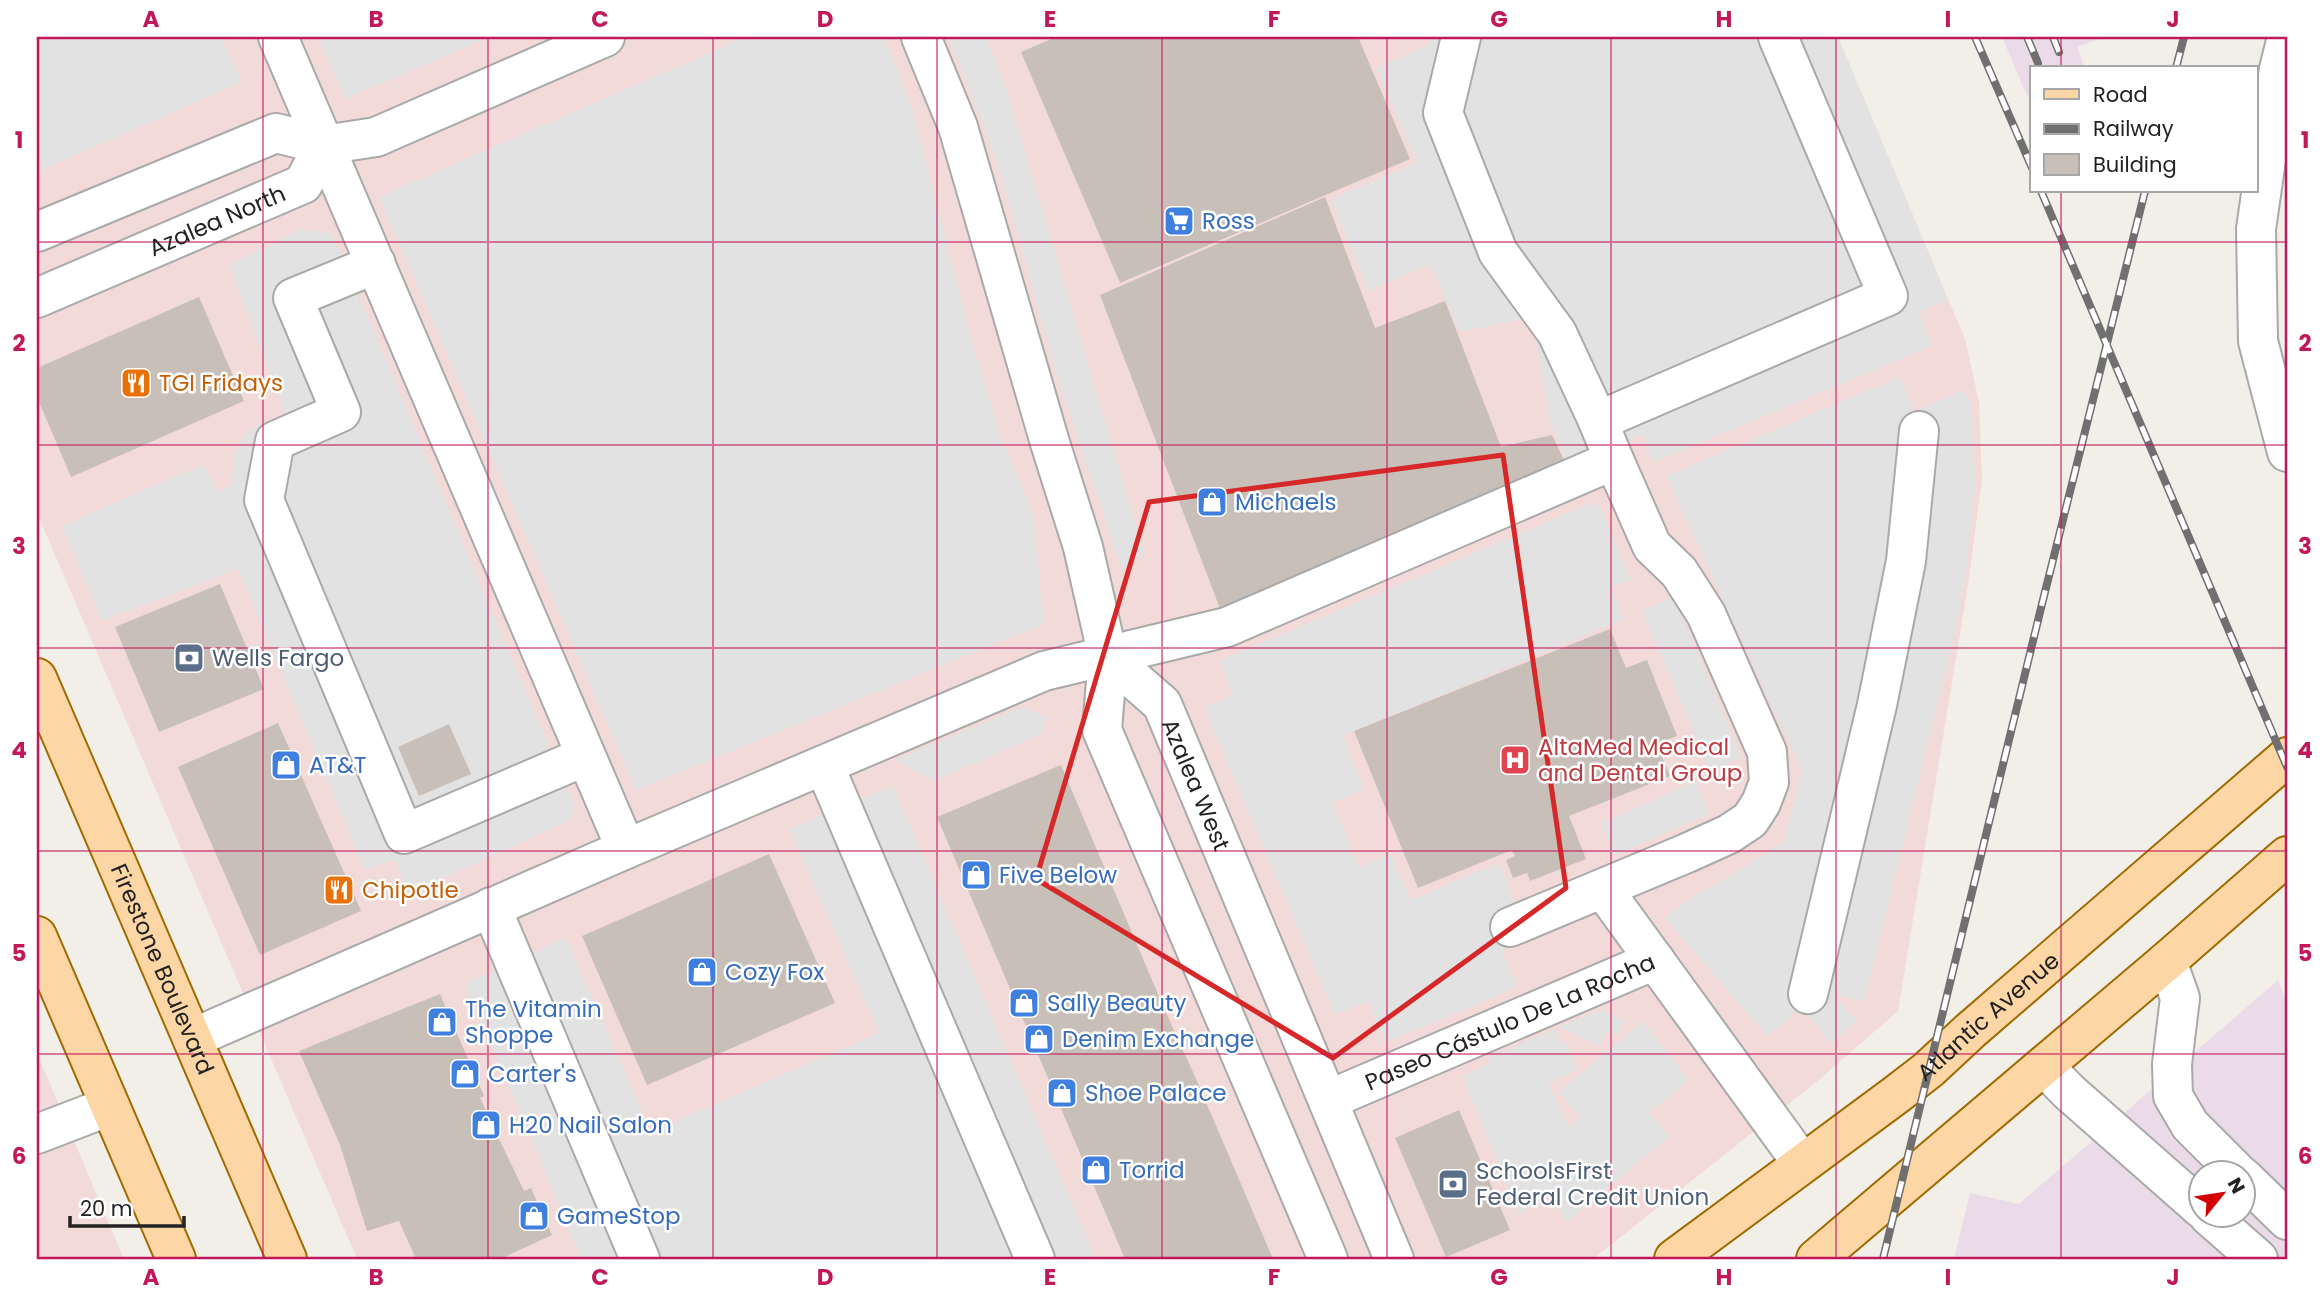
<svg xmlns="http://www.w3.org/2000/svg" width="2324" height="1296" font-family="Poppins,sans-serif">
  <rect width="100%" height="100%" fill="#f2efe9"/>
  <g fill="#f2dad9">
    <polygon points="37,37 1838,37 1965,339 1979,402 1982,480 1968,585 1898,1011 1820,1079 1593,1259 357,1259 37,513"/>
    <polygon points="37,1053 124,1259 37,1259"/>
  </g>
  <g fill="#ebdbe8" fill-rule="evenodd">
    <polygon points="2002,37 2105,37 2077,47 2085,68 2032,68 2032,94 2027,96"/>
    <path d="M2278,980L2287,1002V1259H1954L1970,1193L2019,1204ZM2202,1174H2244V1216H2202Z"/>
  </g>
  <g fill="#e2e2e2" fill-rule="evenodd">
    <polygon points="37,37 221,37 242,82 37,172"/>
    <polygon points="318,37 490,37 345,99"/>
    <polygon points="746,37 884,37 913,111 970,335 1000,435 1033,513 1044,624 636,790 379,197"/>
    <polygon points="949,37 986,37 1007,91 1144,553 1122,570 1054,366 1000,169"/>
    <polygon points="1428,37 1838,37 1948,300 1919,312 1932,346 1654,462 1642,435 1570,468 1549,419 1532,317 1460,332 1430,264 1369,291 1331,200 1417,162 1376,68 1431,44"/>
    <path d="M300,230L332,233L575,808L568,821L408,894L395,860L365,870L238,569L102,621L62,526L204,464L217,492L232,485L234,454L248,431L285,413L229,265ZM449,725L470,774L420,796L398,747Z"/>
    <polygon points="1900,377 1915,412 1963,390 1972,405 1975,489 1964,587 1951,649 1864,1001 1834,995 1857,1021 1831,1043 1800,1007 1768,1037 1665,918 1694,896 1740,870 1785,840 1802,770 1666,476"/>
    <polygon points="1592,503 1600,506 1631,580 1611,588 1624,619 1342,736 1364,789 1333,803 1359,867 1391,854 1411,900 1499,863 1515,902 1503,955 1517,987 1385,1043 1368,1001 1335,1015 1204,707 1233,695 1219,661"/>
    <polygon points="1673,597 1742,757 1710,771 1642,611"/>
    <polygon points="1023,707 1047,718 1041,734 934,781 894,760"/>
    <polygon points="1695,782 1710,813 1615,856 1601,824"/>
    <polygon points="893,786 1096,1259 582,1259 465,984 566,938 651,1132 879,1033 789,829"/>
    <polygon points="1604,1009 1604,1012 1625,1021 1619,1035 1606,1031 1600,1045 1558,1027"/>
    <polygon points="1643,1021 1689,1080 1649,1113 1669,1137 1567,1222 1550,1193 1547,1191 1520,1216 1462,1076 1491,1064 1488,1057 1556,1029 1561,1041 1565,1041 1578,1070 1549,1082 1569,1128 1580,1118 1559,1092"/>
  </g>
  <g fill="#c7bfb8">
    <polygon points="1056,37 1358,37 1410,159 1120,283 1021,52"/>
    <polygon points="1325,197 1375,328 1445,301 1501,447 1552,435 1564,460 1221,611 1100,295"/>
    <polygon points="199,297 244,401 71,477 37,397 37,368"/>
    <polygon points="220,584 264,689 159,732 115,627"/>
    <polygon points="1610,629 1626,668 1647,660 1677,736 1657,744 1670,776 1569,816 1586,859 1530,881 1527,873 1513,878 1506,860 1515,856 1512,850 1418,888 1354,731"/>
    <polygon points="278,723 361,911 260,955 178,767"/>
    <polygon points="449,724 471,774 419,796 398,747"/>
    <polygon points="1061,765 1163,1006 1197,1081 1273,1259 1125,1259 937,817"/>
    <polygon points="769,854 835,1003 647,1085 582,936"/>
    <polygon points="440,994 484,1096 480,1098 501,1143 524,1191 531,1188 552,1235 500,1259 416,1259 399,1221 367,1231 340,1145 299,1051"/>
    <polygon points="1459,1110 1510,1230 1446,1257 1395,1138"/>
  </g>
  <g fill="none" stroke-linecap="round" stroke-linejoin="round">
    <g stroke="#a9a9a9" stroke-width="42">
      <g id="minor">
        <polyline points="278,37 626,849"/>
        <polyline points="921,37 958,127 1050,443 1083,547 1108,657 1102,730 1328,1259"/>
        <polyline points="1461,37 1443,113 1498,252 1557,333 1598,421"/>
        <polyline points="2287,37 2279,69 2256,229 2258,341 2287,452"/>
        <polyline points="37,232 276,133 324,145 376,137 605,37"/>
        <polyline points="376,264 293,298 341,412 275,441 264,500 404,834 586,756"/>
        <path id="s1" d="M37,298L303,184L324,145"/>
        <path id="s2" d="M1108,657L1162,704L1394,1259"/>
        <polyline points="824,765 1035,1259"/>
        <polyline points="1603,889 1802,1163"/>
        <polyline points="491,907 640,1259"/>
        <polyline points="1510,927 1687,853 1729,834 1750,820 1761,803 1769,782 1767,752 1706,614 1679,572 1652,546 1614,460"/>
        <polyline points="2167,961 2180,998 2172,1064 2173,1096 2190,1125 2239,1174"/>
        <polyline points="1808,994 1877,705 1906,561 1919,431"/>
        <polyline points="193,1038 626,849 1044,671 1227,627 1614,460 1598,421 1888,296 1778,37"/>
        <polyline points="2044,1066 2068,1091 2202,1209"/>
        <path id="s3" d="M1328,1100L1655,960"/>
        <polyline points="37,1134 110,1106"/>
        <polyline points="2244,1178 2287,1220"/>
        <polyline points="2209,1216 2258,1259"/>
      </g>
    </g>
    <g stroke="#a06b00" stroke-width="42">
      <g id="major">
        <path id="s4" d="M37,678L287,1259"/>
        <polyline points="37,936 176,1259"/>
        <path id="s5" d="M1674,1259L1897,1094L1928,1070L1970,1031L2287,757"/>
        <polyline points="1816,1259 2167,961 2287,856"/>
      </g>
    </g>
    <use href="#minor" stroke="#fff" stroke-width="38"/>
    <use href="#major" stroke="#fcd6a4" stroke-width="38"/>
    <g stroke="#707070" stroke-width="8">
      <g id="rail">
        <polyline points="1975,37 2032,168"/>
        <polyline points="2027,37 2038,63"/>
        <polyline points="2053,37 2059,52"/>
        <polyline points="2176,68 2184,37"/>
        <polyline points="2041,191 2287,767"/>
        <polyline points="1883,1259 2041,608 2145,191"/>
      </g>
    </g>
    <use href="#rail" stroke="#fff" stroke-width="5" stroke-dasharray="16" stroke-linecap="butt"/>
  </g>
  <path fill="none" stroke="#d62828" stroke-width="5" stroke-linejoin="round" d="M1503,455L1566,888L1333,1058L1036,879L1149,502Z"/>
  <path fill="none" stroke="#c2185b" stroke-width="2" stroke-opacity="0.55" d="M263,37V1259M488,37V1259M713,37V1259M937,37V1259M1162,37V1259M1387,37V1259M1611,37V1259M1836,37V1259M2061,37V68M2061,191V1259M37,242H2287M37,445H2287M37,648H2287M37,851H2287M37,1054H2287"/>
  <defs>
    <g id="supermarket-square" transform="scale(1.575)"><rect x="-9" y="-9" width="18" height="18" rx="4" fill="#3f7fe0" stroke="#fff"/><path d="M-6-5.5h2.5l.6 2H6L4.5 2H-2.5L-4.4-4H-6ZM-1.5 3.2a1.3 1.3 0 1 0 .1 0ZM3 3.2a1.3 1.3 0 1 0 .1 0Z" fill="#fff"/></g>
    <g id="restaurant-square" transform="scale(1.575)"><rect x="-9" y="-9" width="18" height="18" rx="4" fill="#e8710a" stroke="#fff"/><path d="M-5-6h1v4h1v-4h1v4h1v-4h1v5L-1.5 .5V6h-2V.5L-5-1ZM5-6V6H3V1.5H1.5Q1.5-4 5-6Z" fill="#fff"/></g>
    <g id="shop-square" transform="scale(1.575)"><rect x="-9" y="-9" width="18" height="18" rx="4" fill="#3f7fe0" stroke="#fff"/><path d="M-5-2.5h2.3a2.7 3.5 0 0 1 5.4 0H5L5.5 6h-11ZM-1.5-2.5h3a1.5 2.3 0 0 0-3 0Z" fill="#fff"/></g>
    <g id="bank-square" transform="scale(1.575)"><rect x="-9" y="-9" width="18" height="18" rx="4" fill="#5c6f8a" stroke="#fff"/><path d="M-6-4H6V4H-6ZM0-2.3a2.3 2.3 0 1 0 0 4.6a2.3 2.3 0 1 0 0-4.6Z" fill="#fff"/></g>
    <g id="hospital-square" transform="scale(1.575)"><rect x="-9" y="-9" width="18" height="18" rx="4" fill="#e0444e" stroke="#fff"/><path d="M-5-5h3v3.5h4V-5h3V5h-3V1.5h-4V5h-3Z" fill="#fff"/></g>
  </defs>
  <g fill-rule="evenodd">
    <use href="#supermarket-square" x="1179" y="221"/>
    <use href="#restaurant-square" x="136" y="383"/>
    <use href="#shop-square" x="1212" y="502"/>
    <use href="#bank-square" x="189" y="658"/>
    <use href="#hospital-square" x="1515" y="760"/>
    <use href="#shop-square" x="286" y="765"/>
    <use href="#shop-square" x="976" y="875"/>
    <use href="#restaurant-square" x="339" y="890"/>
    <use href="#shop-square" x="702" y="972"/>
    <use href="#shop-square" x="1024" y="1003"/>
    <use href="#shop-square" x="442" y="1022"/>
    <use href="#shop-square" x="1039" y="1039"/>
    <use href="#shop-square" x="465" y="1074"/>
    <use href="#shop-square" x="1062" y="1093"/>
    <use href="#shop-square" x="486" y="1125"/>
    <use href="#shop-square" x="1096" y="1170"/>
    <use href="#bank-square" x="1453" y="1184"/>
    <use href="#shop-square" x="534" y="1216"/>
  </g>
  <g text-anchor="middle" dominant-baseline="central" stroke-width="5" stroke-linejoin="round" paint-order="stroke">
    <g font-size="23" fill="#366cbe" stroke="#fff" text-anchor="start">
      <text x="1202" y="221">Ross</text>
      <text x="1235" y="502">Michaels</text>
      <text x="309" y="765">AT&amp;T</text>
      <text x="999" y="875">Five Below</text>
      <text x="725" y="972">Cozy Fox</text>
      <text x="1047" y="1003">Sally Beauty</text>
      <text x="465" y="1009">The Vitamin<tspan x="465" dy="26">Shoppe</tspan></text>
      <text x="1062" y="1039">Denim Exchange</text>
      <text x="488" y="1074">Carter's</text>
      <text x="1085" y="1093">Shoe Palace</text>
      <text x="509" y="1125">H20 Nail Salon</text>
      <text x="1119" y="1170">Torrid</text>
      <text x="557" y="1216">GameStop</text>
    </g>
    <g font-size="23" fill="#222" stroke="#fff">
      <text stroke="none"><textPath href="#s1" startOffset="196">Azalea North</textPath></text>
      <text stroke="none"><textPath href="#s2" startOffset="159">Azalea West</textPath></text>
      <text stroke="none"><textPath href="#s4" startOffset="317">Firestone Boulevard</textPath></text>
      <text stroke="none"><textPath href="#s5" startOffset="397">Atlantic Avenue</textPath></text>
      <text stroke="none"><textPath href="#s3" startOffset="198">Paseo Cástulo De La Rocha</textPath></text>
    </g>
    <g font-size="23" fill="#c56008" stroke="#fff" text-anchor="start">
      <text x="159" y="383">TGI Fridays</text>
      <text x="362" y="890">Chipotle</text>
    </g>
    <g font-size="23" fill="#4e5e75" stroke="#fff" text-anchor="start">
      <text x="212" y="658">Wells Fargo</text>
      <text x="1476" y="1171">SchoolsFirst<tspan x="1476" dy="26">Federal Credit Union</tspan></text>
    </g>
    <g font-size="23" fill="#be3a42" stroke="#fff" text-anchor="start">
      <text x="1538" y="747">AltaMed Medical<tspan x="1538" dy="26">and Dental Group</tspan></text>
    </g>
  </g>
  <rect width="2324" height="1296" fill="none" stroke="#ffffff" stroke-width="77"/>
  <rect x="2030" y="66" width="228" height="126" fill="#ffffff" stroke="#a7a7a7" stroke-width="2"/>
  <rect x="2044" y="89" width="35" height="10" fill="#fcd6a4" stroke="#a7a7a7" stroke-width="2"/>
  <text x="2093" y="102" font-size="21" fill="#222222">Road</text>
  <rect x="2044" y="124" width="35" height="10" fill="#707070" stroke="#a7a7a7" stroke-width="2"/>
  <text x="2093" y="136" font-size="21" fill="#222222">Railway</text>
  <rect x="2044" y="154" width="35" height="21" fill="#c7bfb8" stroke="#a7a7a7" stroke-width="2"/>
  <text x="2093" y="172" font-size="21" fill="#222222">Building</text>
  <g transform="translate(2222 1194) rotate(60)"><circle r="33" fill="#ffffff" stroke="#a7a7a7" stroke-width="2"/>
  <path d="M0-5L12 26L0 18L-12 26Z" fill="#d40000"/>
  <text y="-10" font-size="19" font-weight="bold" text-anchor="middle" fill="#222222">N</text>
  </g>
  <path d="M70 1216v10h114v-10" fill="none" stroke="#222222" stroke-width="3.5"/>
  <text x="80" y="1216" font-size="21" fill="#222222" stroke="#ffffff" stroke-width="5" paint-order="stroke">20 m</text>
  <rect x="38" y="38" width="2248" height="1220" fill="none" stroke="#c2185b" stroke-width="2.5"/>
  <g font-size="23" text-anchor="middle" font-weight="bold" fill="#c2185b">
    <text x="151" y="27">A</text>
    <text x="376" y="27">B</text>
    <text x="600" y="27">C</text>
    <text x="825" y="27">D</text>
    <text x="1050" y="27">E</text>
    <text x="1274" y="27">F</text>
    <text x="1499" y="27">G</text>
    <text x="1724" y="27">H</text>
    <text x="1948" y="27">I</text>
    <text x="2173" y="27">J</text>
    <text x="19" y="148">1</text>
    <text x="2305" y="148">1</text>
    <text x="19" y="351">2</text>
    <text x="2305" y="351">2</text>
    <text x="19" y="554">3</text>
    <text x="2305" y="554">3</text>
    <text x="19" y="758">4</text>
    <text x="2305" y="758">4</text>
    <text x="19" y="961">5</text>
    <text x="2305" y="961">5</text>
    <text x="19" y="1164">6</text>
    <text x="2305" y="1164">6</text>
    <text x="151" y="1285">A</text>
    <text x="376" y="1285">B</text>
    <text x="600" y="1285">C</text>
    <text x="825" y="1285">D</text>
    <text x="1050" y="1285">E</text>
    <text x="1274" y="1285">F</text>
    <text x="1499" y="1285">G</text>
    <text x="1724" y="1285">H</text>
    <text x="1948" y="1285">I</text>
    <text x="2173" y="1285">J</text>
  </g>
</svg>
